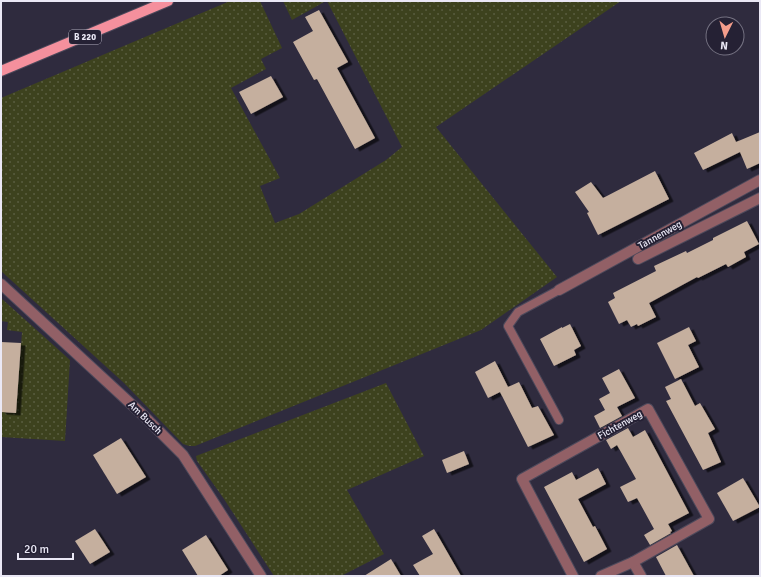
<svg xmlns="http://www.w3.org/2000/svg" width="761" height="577" font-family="Signika,sans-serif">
  <defs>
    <pattern id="grass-dots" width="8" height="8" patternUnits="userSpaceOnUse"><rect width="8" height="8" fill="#3d421e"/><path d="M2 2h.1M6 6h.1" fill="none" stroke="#595d3f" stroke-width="1.8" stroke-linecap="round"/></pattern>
    <filter id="shadow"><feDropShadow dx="4.5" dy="2.5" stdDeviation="0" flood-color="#0009"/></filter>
  </defs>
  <rect width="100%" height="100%" fill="#2f2b3e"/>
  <g fill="url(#grass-dots)">
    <polygon points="230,1 260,1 282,48 261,59 266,69 231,88 280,178 260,186 275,223 299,214 386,160 402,147 327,1 621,1 436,127 557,277 481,330 195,446 189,446 183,444 124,383 1,271 1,98"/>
    <polygon points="283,1 326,1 292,20"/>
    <polygon points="1,298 70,360 65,441 1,437 1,412 16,413 22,332 7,330 8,322 1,321"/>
    <polygon points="386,383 424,456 347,490 384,554 341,576 274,576 224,499 197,461 196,456"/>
  </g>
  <g fill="#c5af9e" filter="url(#shadow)">
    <polygon points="319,10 348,62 337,68 375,138 355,149 317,79 314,80 293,42 313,31 305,17"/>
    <polygon points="271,76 283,97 251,114 239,92"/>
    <polygon points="760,132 760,163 747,169 740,152 703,170 694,153 732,133 736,142"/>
    <polygon points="655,171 669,199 598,235 587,213 589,212 575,192 591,182 603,198"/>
    <polygon points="747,221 759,244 744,252 746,257 728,267 726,264 698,278 697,277 649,303 656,317 638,326 637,324 631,327 627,320 619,324 608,302 615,298 613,293 656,271 654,266 686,251 687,253 713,240 713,238"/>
    <polygon points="570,324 581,346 574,350 576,355 554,366 540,339 562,327 562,328"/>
    <polygon points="689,327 696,341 688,345 699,367 675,379 657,343"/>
    <polygon points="1,342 21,343 16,413 1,412"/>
    <polygon points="495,361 508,387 519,382 532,408 538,406 554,435 528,447 500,392 488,398 475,372"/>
    <polygon points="619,369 635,398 617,407 622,416 600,428 594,416 605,410 599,399 610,393 602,378"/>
    <polygon points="681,379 695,406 700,403 715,429 708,433 721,462 703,470 666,401 671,399 665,387"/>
    <polygon points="628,428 633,437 645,430 689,513 668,524 672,531 670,532 671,533 650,545 644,535 654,529 637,498 628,502 620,487 636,479 617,445 611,449 606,440"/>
    <polygon points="121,438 146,477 117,494 93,455"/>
    <polygon points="464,451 469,464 447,473 442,460"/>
    <polygon points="598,468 606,484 578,499 593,527 595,526 607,549 584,562 544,487 572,472 576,480"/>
    <polygon points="743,478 760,507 733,521 717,493"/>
    <polygon points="95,529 110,552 90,564 75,541"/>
    <polygon points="434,529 461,576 420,576 413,565 433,554 422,536"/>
    <polygon points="206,535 228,570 219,576 198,576 182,550"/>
    <polygon points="677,545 694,576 666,576 656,557"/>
    <polygon points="391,559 401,576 364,576"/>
  </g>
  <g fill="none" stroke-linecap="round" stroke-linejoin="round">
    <g stroke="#4d495b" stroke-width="10">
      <polyline id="lane" points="559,290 518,312 508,326 559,420"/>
    </g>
    <g stroke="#4d495b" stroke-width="12">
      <g id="street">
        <polyline points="638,259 760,198"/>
        <polyline points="1,284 143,415 183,455 261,576"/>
        <polyline points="559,290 760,180"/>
        <polyline points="633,562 641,576"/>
        <polyline points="573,576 522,479 648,409 709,519 633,562 601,576"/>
      </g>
    </g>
    <g stroke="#4d495b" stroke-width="12">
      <polyline id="primary" points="1,71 168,1"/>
    </g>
    <use href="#lane" stroke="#926066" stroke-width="8"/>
    <use href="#street" stroke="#926066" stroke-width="10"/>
    <use href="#primary" stroke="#f5909d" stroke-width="10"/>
  </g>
  <g text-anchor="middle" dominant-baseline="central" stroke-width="4" stroke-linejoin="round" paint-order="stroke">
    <rect fill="#252134" stroke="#afacbb" stroke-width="1" x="69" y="30" width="32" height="14" rx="3"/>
    <g font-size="9" font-weight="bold" fill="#eae8f5">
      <text x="85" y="37">B 220</text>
    </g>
    <g font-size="10" fill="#eae8f5" stroke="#252134">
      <text transform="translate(660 235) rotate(-29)">Tannenweg</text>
      <text transform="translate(145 418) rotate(44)">Am Busch</text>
      <text transform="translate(620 425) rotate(-29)">Fichtenweg</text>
    </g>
  </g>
  <rect width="761" height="577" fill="none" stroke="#eae8f5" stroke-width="4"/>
  <g transform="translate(725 36) rotate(185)"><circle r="19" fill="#252134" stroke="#747181"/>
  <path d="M0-3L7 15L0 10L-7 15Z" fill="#f49d8b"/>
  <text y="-6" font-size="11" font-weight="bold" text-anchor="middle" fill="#eae8f5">N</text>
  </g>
  <path d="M18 553v6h55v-6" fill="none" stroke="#eae8f5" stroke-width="2"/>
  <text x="24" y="553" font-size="12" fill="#eae8f5" stroke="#252134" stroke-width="3" paint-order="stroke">20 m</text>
</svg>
